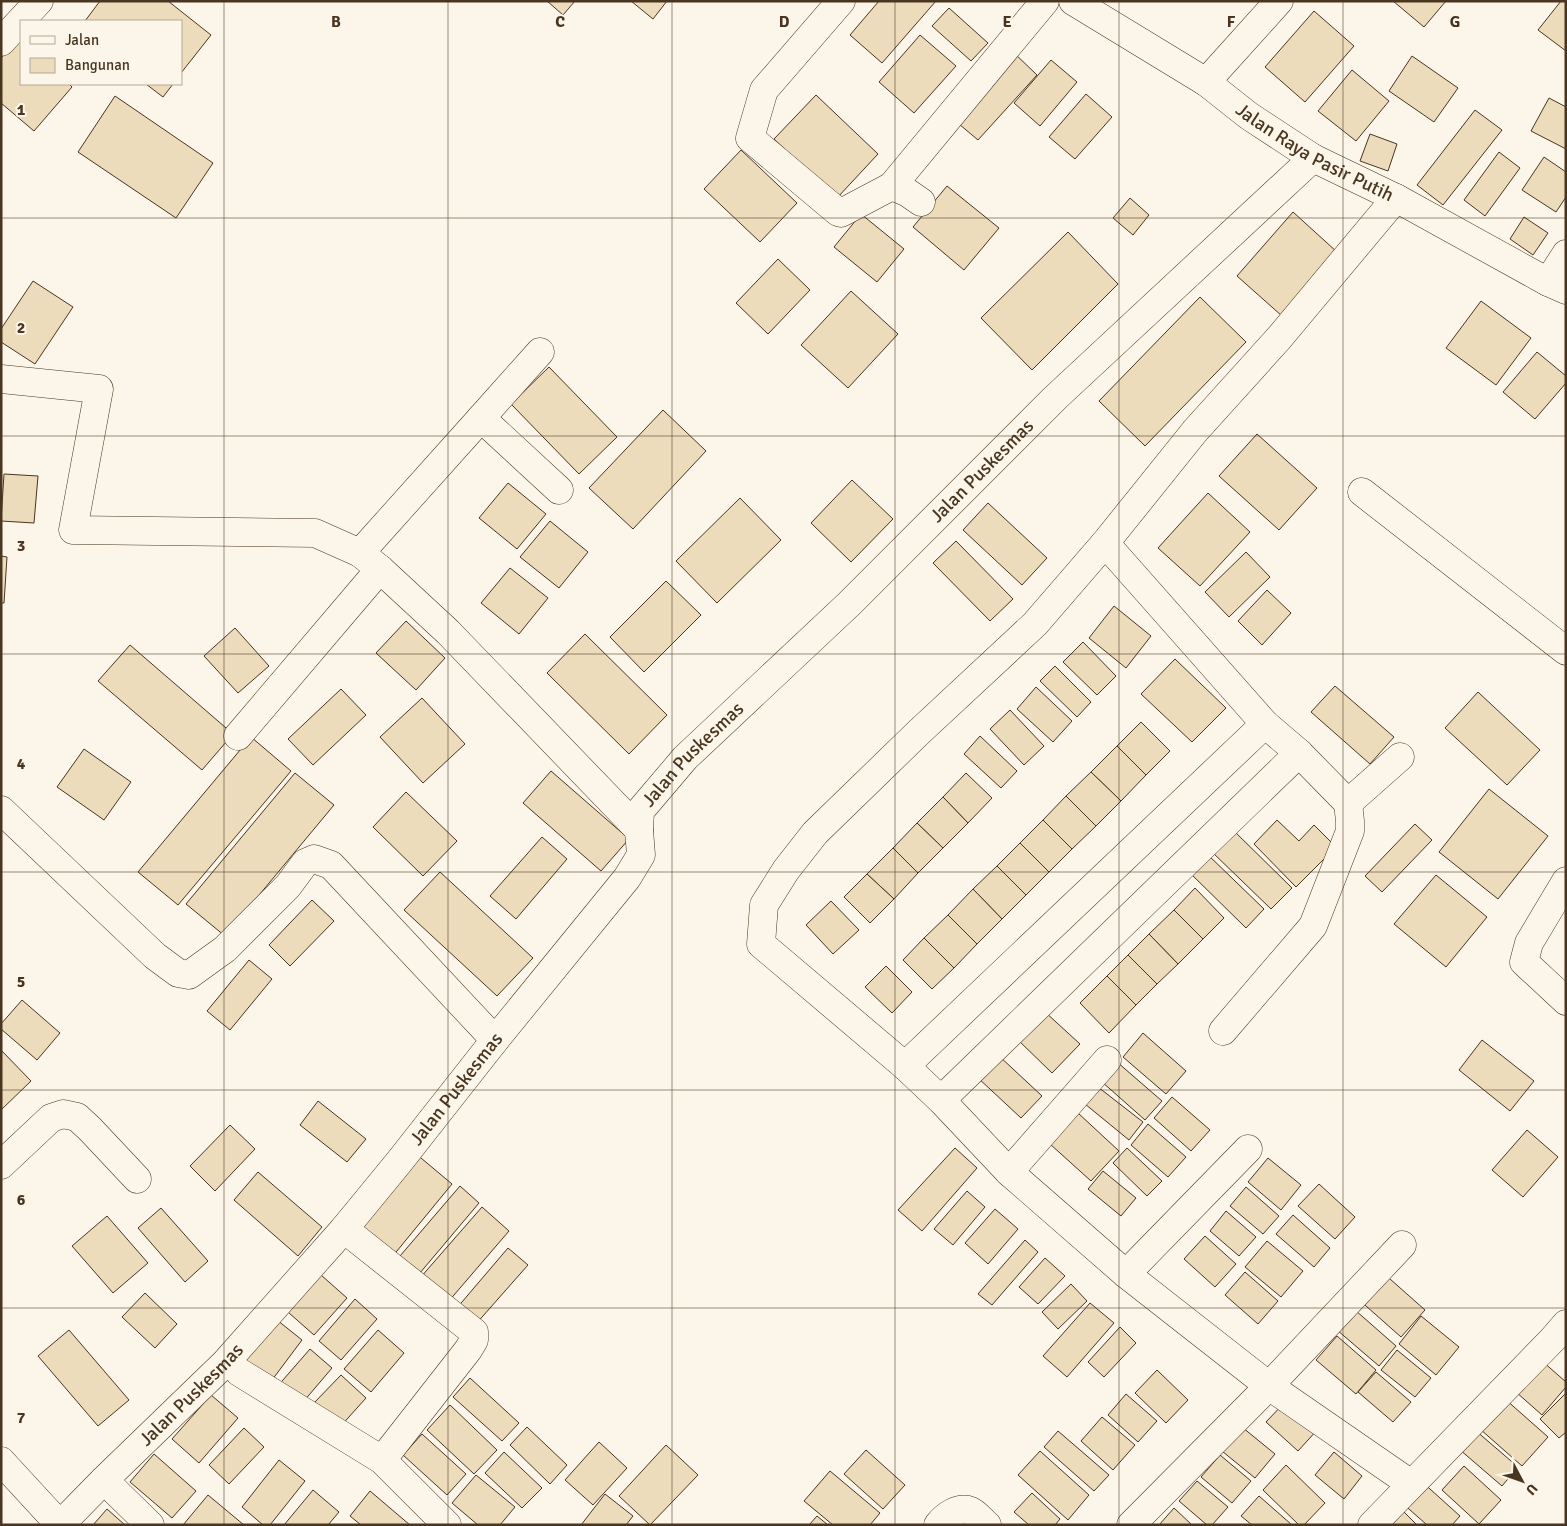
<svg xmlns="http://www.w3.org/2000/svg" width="1567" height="1526" font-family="Signika,sans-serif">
  <rect width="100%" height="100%" fill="#fbf6e9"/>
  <g fill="#ecdcbc" stroke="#4a3520">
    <polygon points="100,1 168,1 211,35 181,73 181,21 85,21"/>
    <polygon points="547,1 575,1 563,15"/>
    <polygon points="631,1 667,1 653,19"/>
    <polygon points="879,1 936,1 882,63 850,35"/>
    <polygon points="1393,1 1446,1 1424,27"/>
    <polygon points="1561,1 1566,1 1566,51 1538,30"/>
    <polygon points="949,8 988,43 971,61 932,26"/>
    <polygon points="1314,11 1354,46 1305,102 1265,67"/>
    <polygon points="920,35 956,66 914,113 879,82"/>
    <polygon points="18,39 21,42 21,84 69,84 72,87 34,131 1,103 1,58"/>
    <polygon points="1013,52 1037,75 978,140 953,119"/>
    <polygon points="1412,56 1458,88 1434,122 1389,91"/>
    <polygon points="1051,60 1077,82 1040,126 1014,103"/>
    <polygon points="1352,70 1389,101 1356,141 1318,111"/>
    <polygon points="146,84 173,84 163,97"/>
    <polygon points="1086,94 1112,117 1075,159 1049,137"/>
    <polygon points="816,95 878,154 837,198 774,139"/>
    <polygon points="115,96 213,163 176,218 78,152"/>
    <polygon points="1549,98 1566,107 1566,149 1531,131"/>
    <polygon points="1475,110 1502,130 1443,205 1417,185"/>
    <polygon points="1370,134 1397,144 1388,171 1360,161"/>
    <polygon points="741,150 797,203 760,242 704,189"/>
    <polygon points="1499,152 1520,168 1485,216 1464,200"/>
    <polygon points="1544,157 1566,172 1566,197 1556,212 1522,190"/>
    <polygon points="947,186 999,228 964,270 913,227"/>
    <polygon points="1130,198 1149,215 1133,235 1113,218"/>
    <polygon points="1293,212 1337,252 1282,316 1237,276"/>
    <polygon points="861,214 904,249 877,282 834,247"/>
    <polygon points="1524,217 1548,233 1533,255 1510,239"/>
    <polygon points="1068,232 1118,284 1032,370 981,318"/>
    <polygon points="778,259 810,290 768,334 736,303"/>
    <polygon points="33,281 73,307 35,364 1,342 1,329"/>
    <polygon points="851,291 898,334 848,388 801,345"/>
    <polygon points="1200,297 1246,342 1145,446 1099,401"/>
    <polygon points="1481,301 1531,338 1496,385 1446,348"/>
    <polygon points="1537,352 1566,376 1566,383 1535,419 1503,392"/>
    <polygon points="549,367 617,437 579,474 511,404"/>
    <polygon points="663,410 706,451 633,529 589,488"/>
    <polygon points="1257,434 1317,488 1279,530 1219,476"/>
    <polygon points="4,474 38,476 34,523 1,521"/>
    <polygon points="852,480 893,519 851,562 811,523"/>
    <polygon points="508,483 546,514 517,549 479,518"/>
    <polygon points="1208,493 1250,532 1200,586 1158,548"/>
    <polygon points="740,498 781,540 717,603 676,561"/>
    <polygon points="988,503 1047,558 1022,585 963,530"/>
    <polygon points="550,521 588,552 559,588 520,557"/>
    <polygon points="956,541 1013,599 990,621 933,563"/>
    <polygon points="1246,552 1270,577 1229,617 1205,592"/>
    <polygon points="1,556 7,557 4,603 1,603"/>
    <polygon points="510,568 548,598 519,634 481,603"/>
    <polygon points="666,581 701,615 644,672 610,637"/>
    <polygon points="1267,590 1291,613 1262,645 1238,621"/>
    <polygon points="1114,606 1151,636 1126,668 1089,638"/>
    <polygon points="406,621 445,658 416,690 376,653"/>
    <polygon points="235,628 269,666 238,693 204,656"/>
    <polygon points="585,634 667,715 629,754 547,673"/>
    <polygon points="1083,642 1116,676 1097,695 1063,662"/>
    <polygon points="130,645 233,734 202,770 98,681"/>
    <polygon points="1175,659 1226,708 1192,742 1141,694"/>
    <polygon points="1055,666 1091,702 1077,717 1040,681"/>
    <polygon points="1335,686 1394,737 1370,764 1311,712"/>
    <polygon points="1036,687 1072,721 1053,742 1017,709"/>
    <polygon points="341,689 366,715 313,765 288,739"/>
    <polygon points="1478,692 1540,750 1507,785 1445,728"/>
    <polygon points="422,698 465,744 423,783 380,737"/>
    <polygon points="1010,710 1044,746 1024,765 990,729"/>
    <polygon points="1141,722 1170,751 1146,775 1117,746"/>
    <polygon points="980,736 1017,771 1001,788 964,754"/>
    <polygon points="251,737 291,771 178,905 138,872"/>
    <polygon points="1117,746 1146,775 1121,801 1091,772"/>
    <polygon points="84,749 131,782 104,820 57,787"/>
    <polygon points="551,771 629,839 601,871 523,803"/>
    <polygon points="1091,772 1121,801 1096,826 1066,796"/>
    <polygon points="295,773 334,805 225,936 186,904"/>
    <polygon points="966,773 992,798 968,823 943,797"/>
    <polygon points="1489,789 1548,836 1498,899 1439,852"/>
    <polygon points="406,792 457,841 423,876 373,827"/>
    <polygon points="1066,796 1096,826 1072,849 1043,820"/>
    <polygon points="943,797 968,823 943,848 917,823"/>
    <polygon points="1043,820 1072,849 1049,872 1020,843"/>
    <polygon points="1277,820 1299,841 1314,825 1336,847 1296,887 1254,844"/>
    <polygon points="917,823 943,848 918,873 893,848"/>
    <polygon points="1415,824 1432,840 1382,892 1365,876"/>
    <polygon points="1232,829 1292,888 1271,909 1211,851"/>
    <polygon points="542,837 567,859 516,919 490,896"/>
    <polygon points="1020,843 1049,872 1026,895 997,866"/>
    <polygon points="893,848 918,873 894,899 867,874"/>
    <polygon points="1205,852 1264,909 1246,928 1187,870"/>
    <polygon points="997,866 1026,895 1002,919 973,889"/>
    <polygon points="440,872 533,958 497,996 404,910"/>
    <polygon points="867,874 894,899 870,923 844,897"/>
    <polygon points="1436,875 1487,917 1446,967 1394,924"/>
    <polygon points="1195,888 1224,918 1203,939 1174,910"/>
    <polygon points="973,889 1002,919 977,944 948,915"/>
    <polygon points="312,900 334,921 290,966 269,945"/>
    <polygon points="831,901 859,930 833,954 806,925"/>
    <polygon points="1174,910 1203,939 1178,964 1149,934"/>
    <polygon points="948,915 977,944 954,968 924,938"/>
    <polygon points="1149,934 1178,964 1157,984 1128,955"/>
    <polygon points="924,938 954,968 932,989 903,960"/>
    <polygon points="1128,955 1157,984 1136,1005 1107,976"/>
    <polygon points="249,960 272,979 230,1030 207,1011"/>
    <polygon points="886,966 912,992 892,1013 865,987"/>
    <polygon points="1107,976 1136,1005 1109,1033 1080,1003"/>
    <polygon points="22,1000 60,1033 37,1060 1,1029 1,1024"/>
    <polygon points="1044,1011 1080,1044 1052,1073 1017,1039"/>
    <polygon points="1143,1033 1186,1071 1166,1094 1123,1057"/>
    <polygon points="1482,1040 1534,1081 1510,1111 1459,1070"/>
    <polygon points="1,1050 31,1081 1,1110"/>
    <polygon points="998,1055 1042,1096 1021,1118 977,1077"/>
    <polygon points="1117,1062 1162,1101 1145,1120 1101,1081"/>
    <polygon points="1098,1087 1143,1122 1129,1140 1085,1104"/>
    <polygon points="1172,1097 1210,1130 1191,1151 1154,1118"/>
    <polygon points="318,1101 366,1139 347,1162 300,1125"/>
    <polygon points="1078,1113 1119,1151 1091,1181 1050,1144"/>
    <polygon points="1148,1124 1186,1157 1168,1177 1131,1145"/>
    <polygon points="230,1125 255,1149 215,1191 190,1166"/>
    <polygon points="1527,1130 1558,1157 1523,1197 1492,1170"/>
    <polygon points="955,1148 977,1168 922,1231 898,1210"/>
    <polygon points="1127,1148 1162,1181 1147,1196 1113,1163"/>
    <polygon points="415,1153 452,1184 392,1257 355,1226"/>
    <polygon points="1268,1158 1301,1185 1281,1210 1248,1182"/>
    <polygon points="1103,1171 1136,1198 1121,1216 1088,1189"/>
    <polygon points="258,1172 322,1227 298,1256 234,1200"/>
    <polygon points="1319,1184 1355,1217 1335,1239 1298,1206"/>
    <polygon points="460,1186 479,1203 414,1280 394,1263"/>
    <polygon points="1246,1187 1279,1216 1263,1234 1230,1206"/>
    <polygon points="967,1191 985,1207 953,1245 934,1229"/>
    <polygon points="482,1207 509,1231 448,1302 420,1278"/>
    <polygon points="161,1208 208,1261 185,1282 138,1228"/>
    <polygon points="995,1209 1018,1229 988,1264 965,1243"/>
    <polygon points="1226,1211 1256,1237 1239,1256 1210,1231"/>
    <polygon points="1293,1215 1330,1248 1314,1267 1276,1234"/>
    <polygon points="107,1216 148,1263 113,1293 72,1246"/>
    <polygon points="1205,1236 1236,1264 1215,1287 1184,1259"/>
    <polygon points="1025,1240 1038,1252 992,1305 978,1294"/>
    <polygon points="1267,1241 1303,1271 1281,1297 1245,1267"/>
    <polygon points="508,1248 528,1265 475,1325 456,1309"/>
    <polygon points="1045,1258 1065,1276 1038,1304 1019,1287"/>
    <polygon points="312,1267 347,1298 314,1335 280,1305"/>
    <polygon points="1381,1271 1425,1310 1401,1337 1357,1298"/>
    <polygon points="1245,1272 1278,1301 1258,1324 1225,1295"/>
    <polygon points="1071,1284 1087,1301 1058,1329 1042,1312"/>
    <polygon points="145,1293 177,1324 155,1348 122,1317"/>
    <polygon points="355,1299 377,1319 341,1360 319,1341"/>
    <polygon points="1090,1303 1114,1323 1067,1377 1043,1356"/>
    <polygon points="1355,1310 1396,1346 1379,1366 1337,1330"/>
    <polygon points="272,1316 302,1340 269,1384 238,1360"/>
    <polygon points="1421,1316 1459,1347 1436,1375 1399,1344"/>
    <polygon points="1120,1327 1136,1343 1104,1377 1088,1362"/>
    <polygon points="69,1330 129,1400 98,1426 38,1356"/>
    <polygon points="378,1330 404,1353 371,1392 344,1369"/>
    <polygon points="1337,1336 1376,1370 1356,1394 1316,1360"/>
    <polygon points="310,1349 332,1368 298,1408 276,1388"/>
    <polygon points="1397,1350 1431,1378 1415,1397 1381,1370"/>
    <polygon points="1542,1361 1566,1382 1566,1387 1542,1415 1516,1392"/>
    <polygon points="1157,1370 1188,1400 1166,1423 1135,1393"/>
    <polygon points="1376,1372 1411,1402 1393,1422 1358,1392"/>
    <polygon points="341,1375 366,1398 339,1428 313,1404"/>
    <polygon points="470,1378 519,1423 502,1441 453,1397"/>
    <polygon points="1566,1393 1566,1432 1559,1438 1540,1419"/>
    <polygon points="1126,1394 1157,1421 1138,1442 1108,1415"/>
    <polygon points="211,1395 238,1418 199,1463 172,1439"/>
    <polygon points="1505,1399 1548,1437 1522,1466 1480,1429"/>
    <polygon points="1287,1400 1318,1429 1298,1451 1266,1422"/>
    <polygon points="450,1405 497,1450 474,1474 427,1430"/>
    <polygon points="1102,1417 1135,1445 1113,1470 1081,1441"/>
    <polygon points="1237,1423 1275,1454 1255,1478 1217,1447"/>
    <polygon points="527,1427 567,1465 550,1484 510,1445"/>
    <polygon points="244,1428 264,1447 229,1484 209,1465"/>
    <polygon points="1475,1430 1518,1467 1502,1486 1459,1449"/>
    <polygon points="1058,1431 1109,1475 1094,1491 1044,1447"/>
    <polygon points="422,1434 466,1474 447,1495 403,1455"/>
    <polygon points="599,1442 627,1468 593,1505 565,1480"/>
    <polygon points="666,1445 698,1475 650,1525 619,1496"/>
    <polygon points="866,1450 905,1485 883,1509 844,1474"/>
    <polygon points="1040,1451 1089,1495 1068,1520 1018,1475"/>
    <polygon points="504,1452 542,1488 522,1508 485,1473"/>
    <polygon points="1334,1452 1362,1476 1344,1499 1315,1475"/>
    <polygon points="154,1454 196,1491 172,1518 130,1482"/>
    <polygon points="1220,1455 1251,1481 1232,1503 1201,1477"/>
    <polygon points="279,1460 305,1481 270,1525 263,1525 242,1507"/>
    <polygon points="1286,1465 1325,1503 1304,1525 1299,1525 1263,1490"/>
    <polygon points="1464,1466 1501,1500 1479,1524 1442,1490"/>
    <polygon points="830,1471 880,1513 870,1525 833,1525 804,1501"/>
    <polygon points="476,1475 515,1507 500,1525 478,1525 452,1503"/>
    <polygon points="1420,1480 1460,1516 1452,1525 1427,1525 1401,1502"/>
    <polygon points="1197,1481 1228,1507 1212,1525 1207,1525 1179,1501"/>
    <polygon points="313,1490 339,1512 328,1525 284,1525"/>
    <polygon points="370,1491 410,1525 361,1525 350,1516"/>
    <polygon points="1032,1493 1060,1519 1055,1525 1029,1525 1014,1512"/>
    <polygon points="605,1494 633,1516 626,1525 581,1525"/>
    <polygon points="208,1495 244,1525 183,1525"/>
    <polygon points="1259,1496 1292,1525 1252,1525 1241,1516"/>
    <polygon points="1399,1507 1417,1525 1385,1525"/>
    <polygon points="1174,1508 1192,1525 1159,1525"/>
    <polygon points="107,1509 125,1525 93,1525"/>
    <polygon points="817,1516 828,1525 809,1525"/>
  </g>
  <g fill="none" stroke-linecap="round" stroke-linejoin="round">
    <g stroke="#4a3520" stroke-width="29">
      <g id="street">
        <polyline points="841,1 764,90 750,138 838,212 841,213 892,186"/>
        <polyline points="1,42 39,1"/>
        <polyline points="1206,82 1279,1"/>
        <polyline points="1396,198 1279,338 1195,431 1105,543 1035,624 919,732 815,833 786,870 764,905 761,944 905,1066 941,1100 1009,1172 1126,1274 1269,1386 1411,1484"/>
        <polyline points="921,202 908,193 892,186 1045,1"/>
        <polyline points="1548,282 1566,254"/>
        <polyline points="540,352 481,418 559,490"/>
        <polyline points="1,379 99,389 73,530 315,533 360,553 380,569 448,632 639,830"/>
        <polyline points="1362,492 1566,651"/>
        <polyline points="1105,543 1265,724 1299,753 1348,803 1400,757"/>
        <polyline points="360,553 481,418"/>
        <polyline points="238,736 380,569"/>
        <polyline points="1,810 155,956 178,973 189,975 225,949 288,886 305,863 314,859 331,865 495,1040"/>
        <polyline points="1566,881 1529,943 1524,962 1566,1001"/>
        <polyline points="1223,1031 1313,926 1350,831 1350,821 1348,803"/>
        <polyline points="905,1066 1265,724"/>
        <polyline points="941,1100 1299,753"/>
        <polyline points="1,1165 51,1118 63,1114 77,1117 90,1129 137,1179"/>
        <polyline points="1009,1172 1107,1060"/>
        <polyline points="344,1229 474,1332 474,1340 468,1350 382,1460"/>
        <polyline points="1126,1274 1248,1149"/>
        <polyline points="239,1372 382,1460 447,1525"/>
        <polyline points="1,1461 60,1525"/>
        <polyline points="104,1480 150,1525"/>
        <path id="s1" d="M60,1525L104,1480L225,1363L344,1229L399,1162L495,1040L627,878L641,855L639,830L640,811L685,758L849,604L1055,398L1313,158"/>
        <path d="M938,1525C945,1516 958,1506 971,1511C976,1513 982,1521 987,1525"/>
        <polyline points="1131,1525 1269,1386 1402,1245"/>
        <polyline points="1372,1525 1553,1339 1566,1324"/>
      </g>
    </g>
    <g stroke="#4a3520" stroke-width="29">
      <g id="secondary">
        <path id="s2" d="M1073,1L1206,82L1249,116L1313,158L1396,198L1548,282L1566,290"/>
      </g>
    </g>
    <use href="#street" stroke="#fbf6e9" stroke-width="28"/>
    <use href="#secondary" stroke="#fbf6e9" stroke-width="28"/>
  </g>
  <path fill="none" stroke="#4a3520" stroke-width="1" stroke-opacity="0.55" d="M224,1V1525M448,1V1525M672,1V1525M895,1V1525M1119,1V1525M1343,1V1525M1,218H1566M1,436H1566M1,654H1566M1,872H1566M1,1090H1566M1,1308H1566"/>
  <g text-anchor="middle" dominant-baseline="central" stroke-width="4" stroke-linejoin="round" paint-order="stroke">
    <g font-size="19" fill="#4a3520" stroke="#fbf6e9">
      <text stroke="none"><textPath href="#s2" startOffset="286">Jalan Raya Pasir Putih</textPath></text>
      <text stroke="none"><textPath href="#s1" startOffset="1415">Jalan Puskesmas</textPath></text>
      <text stroke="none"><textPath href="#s1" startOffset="1010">Jalan Puskesmas</textPath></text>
      <text stroke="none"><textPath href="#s1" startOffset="590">Jalan Puskesmas</textPath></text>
      <text stroke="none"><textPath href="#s1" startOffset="185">Jalan Puskesmas</textPath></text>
    </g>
  </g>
  <g font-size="16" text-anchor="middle" font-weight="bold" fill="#4a3520" stroke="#fbf6e9" stroke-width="4" stroke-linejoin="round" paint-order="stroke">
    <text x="336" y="27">B</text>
    <text x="560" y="27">C</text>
    <text x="784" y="27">D</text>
    <text x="1007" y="27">E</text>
    <text x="1231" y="27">F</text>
    <text x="1455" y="27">G</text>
    <text x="21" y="115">1</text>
    <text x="21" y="333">2</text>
    <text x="21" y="551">3</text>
    <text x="21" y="769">4</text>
    <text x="21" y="987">5</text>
    <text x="21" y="1205">6</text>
    <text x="21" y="1423">7</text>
  </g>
  <rect width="1567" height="1526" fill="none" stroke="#4a3520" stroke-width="5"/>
  <rect x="20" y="20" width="162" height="65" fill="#fbf6e9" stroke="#b4a999"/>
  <rect x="30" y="36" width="25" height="8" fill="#fbf6e9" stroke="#b4a999"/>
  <text x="65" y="45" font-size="15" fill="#4a3520">Jalan</text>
  <rect x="30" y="58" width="25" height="15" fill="#ecdcbc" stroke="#b4a999"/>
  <text x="65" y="70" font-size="15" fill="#4a3520">Bangunan</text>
  <g transform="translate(1522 1481) rotate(131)" stroke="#fbf6e9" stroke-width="4" paint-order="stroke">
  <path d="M0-4L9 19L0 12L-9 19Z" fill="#4a3520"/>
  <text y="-8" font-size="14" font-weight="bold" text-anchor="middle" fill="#4a3520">U</text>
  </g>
</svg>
